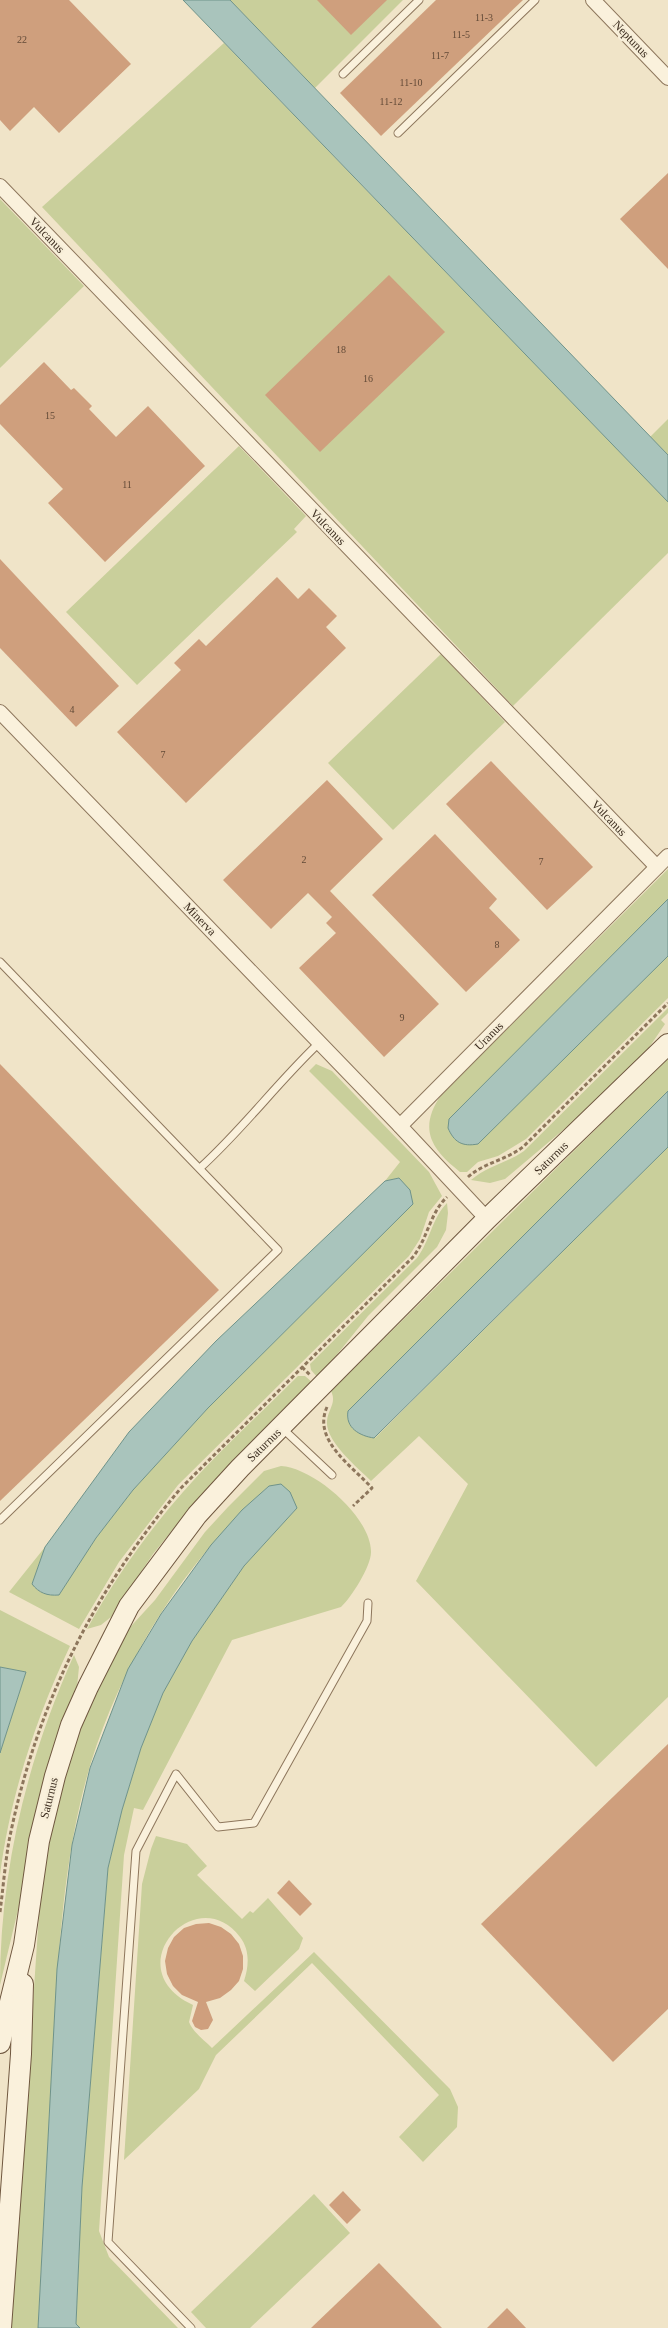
<svg xmlns="http://www.w3.org/2000/svg" width="668" height="2328" font-family="Georgia,serif">
  <rect width="100%" height="100%" fill="#f0e4c8"/>
  <g fill="#c9cf9b">
    <polygon points="230,0 403,0 315,88"/>
    <polygon points="224,43 668,502 668,553 513,706 42,207"/>
    <polygon points="0,199 84,286 0,368"/>
    <polygon points="668,419 668,455 650,437"/>
    <polygon points="239,446 306,516 294,529 297,532 137,685 66,612"/>
    <polygon points="441,654 505,722 393,830 328,763"/>
    <path d="M668,869V899L449,1119L478,1144L668,956V998L526,1139L498,1156L478,1162L467,1172H460C431,1149 418,1129 441,1095Z"/>
    <path d="M668,1008V1013L661,1020L665,1024L644,1055L582,1114L505,1179L490,1183L471,1180C487,1166 507,1163 524,1151Z"/>
    <path d="M668,1058V1091L348,1411L347,1418L375,1438L668,1147V1697L596,1767L416,1581L468,1484L419,1436L371,1481C357,1467 325,1441 327,1421C328,1409 337,1403 331,1391Z"/>
    <path d="M316,1064L332,1071L429,1172L442,1196L429,1212L420,1239L409,1256L178,1485L119,1562L79,1629L9,1592L45,1547L32,1584C39,1593 48,1596 59,1595L96,1538L133,1490L208,1408L413,1204L399,1178L385,1181L400,1162L309,1071Z"/>
    <path d="M447,1203L448,1213L446,1230L437,1247L368,1316L318,1378L311,1370L310,1364L417,1258C430,1241 432,1218 447,1203Z"/>
    <path d="M298,1376H305L313,1383L195,1502L153,1554L111,1617L101,1625L87,1629C114,1580 146,1534 183,1492C219,1451 260,1414 298,1376Z"/>
    <path d="M281,1466C314,1468 370,1516 371,1551C372,1565 351,1598 341,1607L232,1640L143,1810L134,1808L124,1855L99,2231L109,2257L178,2328H80L76,2324L82,2187L108,1868L122,1810L141,1748L163,1693L192,1641L244,1566L297,1508L269,1486C177,1568 107,1684 80,1804C60,1891 57,1982 52,2070C47,2156 42,2242 38,2328H11L39,1914L49,1835L66,1773L89,1705L122,1636L155,1600L205,1532L228,1507L264,1471Z"/>
    <path d="M0,1610L70,1646C36,1718 10,1796 0,1875V1753L26,1672L0,1667Z"/>
    <path d="M74,1655L79,1667L77,1687L23,1889L0,1985C0,1871 27,1759 74,1655Z"/>
    <path d="M156,1836L187,1844L207,1866L197,1875L242,1919L250,1911L253,1913L268,1898L303,1938L299,1949L255,1991L244,1981C249,1966 250,1950 240,1937C196,1879 115,1969 193,2005L189,2022C193,2032 204,2040 212,2048L314,1952L450,2089L458,2107L457,2127L423,2162L399,2137L439,2095L312,1963L216,2055L199,2089L124,2160L142,1884L151,1849Z"/>
    <polygon points="314,2194 350,2233 250,2328 206,2328 191,2312"/>
  </g>
  <g fill="#a9c4bc" stroke="#6f938a">
    <polygon points="183,0 230,0 668,455 668,502"/>
    <path d="M668,899V956L478,1144C462,1147 454,1142 448,1128L449,1119Z"/>
    <path d="M668,1091V1147L374,1438C360,1436 345,1428 348,1411Z"/>
    <path d="M399,1178L410,1190L413,1204L208,1408L133,1490L96,1538L59,1595C47,1596 39,1593 32,1584L45,1547L129,1432L216,1341L385,1181Z"/>
    <polygon points="281,1484 290,1492 297,1508 244,1566 192,1641 163,1693 141,1748 122,1810 108,1868 82,2187 76,2324 80,2328 38,2328 57,1969 72,1845 90,1768 128,1669 161,1614 211,1545 242,1510 269,1486"/>
    <polygon points="0,1667 26,1672 0,1753"/>
  </g>
  <g fill="#cf9f7d">
    <polygon points="0,0 69,0 131,64 59,133 34,107 10,131 0,120"/>
    <polygon points="317,0 387,0 351,35"/>
    <polygon points="436,0 523,0 381,136 340,93"/>
    <polygon points="668,173 668,269 620,219"/>
    <polygon points="389,275 445,332 320,452 265,395"/>
    <polygon points="44,362 71,390 74,388 92,406 89,409 116,437 148,406 205,466 105,562 48,503 63,489 0,424 0,405"/>
    <polygon points="0,559 119,686 76,727 0,648"/>
    <polygon points="277,577 298,599 309,588 337,616 326,627 346,648 186,803 117,732 181,670 174,663 199,639 206,646"/>
    <polygon points="491,761 593,867 547,910 446,804"/>
    <polygon points="327,780 383,839 330,891 439,1004 384,1057 299,968 336,933 326,923 332,917 308,893 271,929 223,880"/>
    <polygon points="435,834 497,899 489,908 520,940 466,992 372,895"/>
    <polygon points="0,1064 219,1290 0,1501"/>
    <polygon points="668,1744 668,2009 613,2062 481,1924"/>
    <polygon points="289,1880 312,1904 300,1916 277,1893"/>
    <polygon points="209,1923 221,1927 231,1934 239,1944 243,1956 243,1969 239,1981 231,1990 220,1998 206,2002 213,2020 208,2029 201,2030 195,2027 192,2021 198,2002 182,1995 173,1986 167,1974 165,1961 168,1948 174,1937 184,1928 196,1924"/>
    <polygon points="343,2191 361,2210 347,2224 329,2205"/>
    <polygon points="379,2263 442,2328 311,2328"/>
    <polygon points="507,2308 526,2328 487,2328"/>
  </g>
  <g fill="none" stroke-linecap="round" stroke-linejoin="round">
    <g stroke="#8d765c" stroke-width="9">
      <g id="service">
        <polyline points="343,74 419,0"/>
        <polyline points="398,133 535,0"/>
        <polyline points="0,962 278,1250 0,1520"/>
        <path d="M200,1168C243,1129 277,1083 319,1043"/>
        <polyline points="282,1428 332,1475"/>
        <polyline points="191,2328 108,2242 136,1851 176,1774 218,1827 254,1823 367,1621 368,1603"/>
      </g>
    </g>
    <g stroke="#8d765c" stroke-width="16">
      <g id="minor">
        <polyline points="593,0 668,78"/>
        <polyline points="0,186 657,867"/>
        <polyline points="0,712 400,1126"/>
        <polyline points="487,1219 400,1126 668,856"/>
      </g>
    </g>
    <g stroke="#6f573f" stroke-width="22">
      <g id="secondary">
        <polyline points="0,2043 24,1945 39,1841 55,1776 71,1725 88,1687 129,1606 197,1515 240,1468 487,1219 668,1044"/>
        <polyline points="1,2328 21,2054 23,1984"/>
      </g>
    </g>
    <g stroke="#8d765c" stroke-width="3" stroke-dasharray="4 2.5" stroke-linecap="butt">
      <path d="M468,1177C485,1162 507,1160 524,1146L668,1003"/>
      <polyline points="302,1367 310,1375"/>
      <path d="M327,1407C312,1440 352,1466 372,1488L353,1506"/>
      <path d="M0,1912C3,1889 5,1864 9,1841C36,1706 93,1592 181,1488L412,1258C428,1239 429,1214 447,1197"/>
    </g>
    <use href="#service" stroke="#faf1dc" stroke-width="7"/>
    <use href="#minor" stroke="#faf1dc" stroke-width="14"/>
    <use href="#secondary" stroke="#faf1dc" stroke-width="20"/>
  </g>
  <g text-anchor="middle" dominant-baseline="central" stroke-width="4.5" stroke-linejoin="round" paint-order="stroke">
    <g font-size="10" fill="#624a37">
      <text x="484" y="17">11-3</text>
      <text x="461" y="34">11-5</text>
      <text x="22" y="39">22</text>
      <text x="440" y="55">11-7</text>
      <text x="411" y="82">11-10</text>
      <text x="391" y="101">11-12</text>
      <text x="341" y="349">18</text>
      <text x="368" y="378">16</text>
      <text x="50" y="415">15</text>
      <text x="127" y="484">11</text>
      <text x="72" y="709">4</text>
      <text x="163" y="754">7</text>
      <text x="304" y="859">2</text>
      <text x="541" y="861">7</text>
      <text x="497" y="944">8</text>
      <text x="402" y="1017">9</text>
    </g>
    <g font-size="12" fill="#3d2e20" stroke="#f7eed8">
      <text transform="translate(631 39) rotate(46)">Neptunus</text>
      <text transform="translate(47 235) rotate(46)">Vulcanus</text>
      <text transform="translate(328 527) rotate(46)">Vulcanus</text>
      <text transform="translate(609 818) rotate(46)">Vulcanus</text>
      <text transform="translate(200 919) rotate(46)">Minerva</text>
      <text transform="translate(489 1036) rotate(-45)">Uranus</text>
      <text transform="translate(551 1158) rotate(-44)">Saturnus</text>
      <text transform="translate(264 1445) rotate(-44)">Saturnus</text>
      <text transform="translate(49 1798) rotate(-76)">Saturnus</text>
    </g>
  </g>
</svg>
